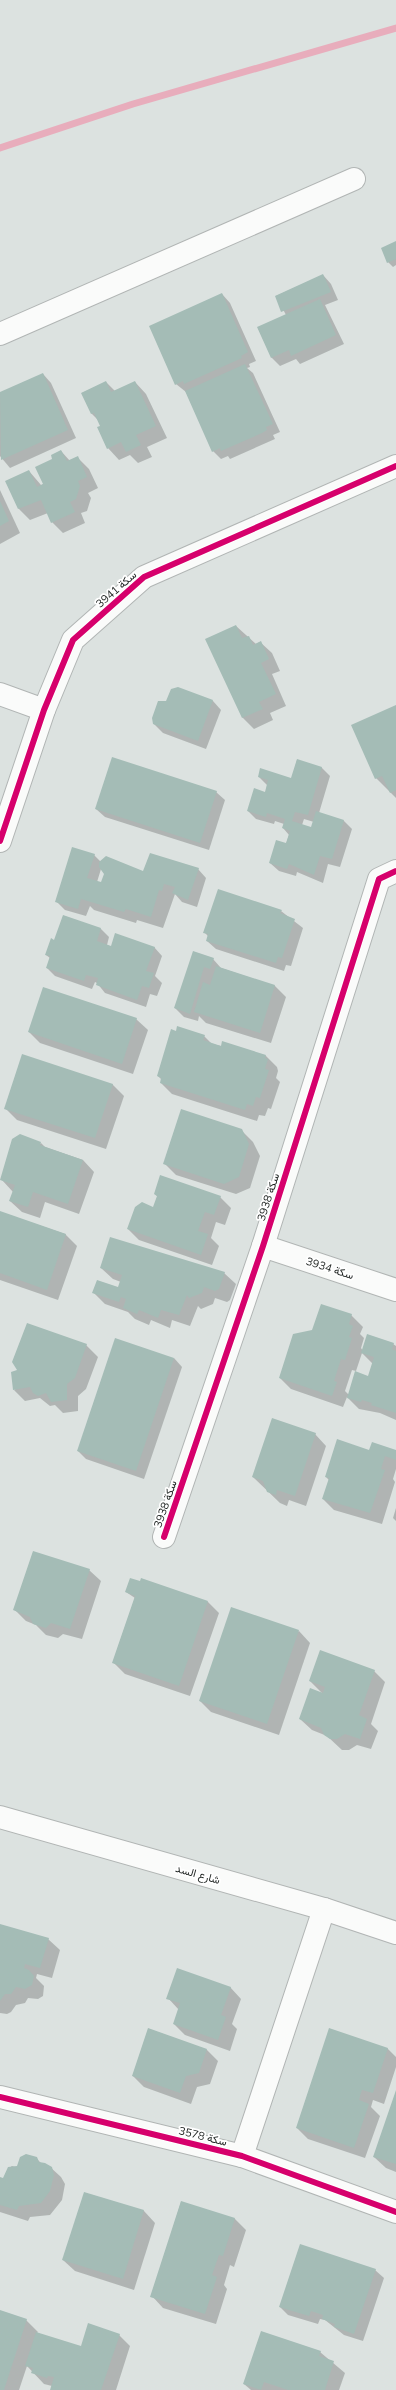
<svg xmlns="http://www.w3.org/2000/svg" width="396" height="2390" font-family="Mulish,Vazirmatn,sans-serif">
  <rect width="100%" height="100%" fill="#dce2e0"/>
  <g fill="#0003" fill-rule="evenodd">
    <polygon points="396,242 396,265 393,267 388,262"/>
    <polygon points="323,275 331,284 338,300 325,305 344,344 300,364 296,359 280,366 272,358 258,328 286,315 276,296"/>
    <polygon points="222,294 230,303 256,361 249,364 250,367 247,368 253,373 280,432 273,435 275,439 230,459 228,456 221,459 213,451 186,392 176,384"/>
    <polygon points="43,374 51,383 76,438 10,468 0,456 0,393"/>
    <polygon points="106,382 115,391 135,382 146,394 167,438 147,447 152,457 138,463 130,455 119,460 108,448 100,422 92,414 82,393"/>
    <polygon points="61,451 70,461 77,457 89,469 98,488 88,493 91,498 87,511 81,513 85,523 63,533 52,522 48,513 30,520 19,509 7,481 29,471 41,485 44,484 54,460"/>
    <polygon points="0,490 20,533 0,544"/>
    <polygon points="236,626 256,644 260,642 272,653 280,671 272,674 286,706 270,713 273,720 254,729 243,718 207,639"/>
    <polygon points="178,688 213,701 221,710 206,749 163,733 154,724"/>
    <polygon points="396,706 396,798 376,778"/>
    <path d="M297,760L322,768L330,776L319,813L344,821L352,829L340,867L328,864L323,883L297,872L296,876L279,871L270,863L286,844L289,835L283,828L284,824L275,821L274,824L256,819L248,811L265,793L268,786L259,777L292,779ZM304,819L314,822L312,828L302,825Z"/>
    <polygon points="216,792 225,800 209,850 105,817 96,809"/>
    <path d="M94,855L101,862L144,872L198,869L206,878L197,907L182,902L175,894L163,928L137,920L136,923L94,910L90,906L86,916L65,910L56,901ZM101,869L105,873L102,884L97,882Z"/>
    <polygon points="281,911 303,928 291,966 286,965 284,971 216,949 207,941 209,937 204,932"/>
    <polygon points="64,916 101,929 109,937 107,945 112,947 154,947 162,956 155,976 162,983 157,996 150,994 146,1007 105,993 97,983 95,982 92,989 55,976 47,968 50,958 46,955 55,941"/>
    <polygon points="194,952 213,959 221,968 275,986 286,997 271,1043 206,1023 199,1016 198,1021 184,1017 175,1008"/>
    <polygon points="136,1019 148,1030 133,1074 40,1043 29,1032"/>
    <polygon points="204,1036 212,1044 266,1056 277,1067 278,1071 276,1078 280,1082 271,1109 268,1108 265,1116 259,1115 257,1121 172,1094 161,1083 162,1080 158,1076"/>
    <polygon points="112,1084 124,1096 106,1149 17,1120 5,1108"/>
    <polygon points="241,1130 253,1142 260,1156 250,1188 236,1194 176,1175 164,1163"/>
    <polygon points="41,1143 45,1147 83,1160 94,1172 79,1214 45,1202 40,1218 22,1212 10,1201 13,1192 2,1180"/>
    <polygon points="155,1194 220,1197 231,1208 225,1225 216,1222 211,1238 219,1246 212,1265 139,1240 128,1229 154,1208 158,1197"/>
    <polygon points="0,1212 65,1234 77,1246 58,1300 0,1280"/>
    <polygon points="101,1268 224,1273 236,1284 230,1300 227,1302 215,1298 213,1304 201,1309 198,1306 190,1326 172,1320 170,1328 151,1320 149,1325 135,1319 128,1312 105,1304 94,1293 119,1288 121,1282 113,1279"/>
    <path d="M351,1315L363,1327L360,1334L364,1338L361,1348L363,1351L393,1344L396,1346V1420L380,1413L359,1409L347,1397L343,1407L291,1389L280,1378L313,1331ZM362,1353L373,1364L369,1377L349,1395L345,1391L352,1370L356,1371Z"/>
    <polygon points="86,1345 98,1357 86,1389 78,1396 78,1411 63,1413 55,1405 50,1406 40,1398 25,1401 14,1390"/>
    <polygon points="174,1358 182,1367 144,1479 86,1459 78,1451"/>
    <polygon points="315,1434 326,1446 306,1506 289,1500 287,1506 280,1503 253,1477"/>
    <polygon points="370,1451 396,1451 396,1469 393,1479 395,1482 382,1524 334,1510 323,1499 329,1480 326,1477"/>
    <polygon points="396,1508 396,1521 393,1518"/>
    <polygon points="89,1570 101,1581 82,1639 63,1634 58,1638 46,1635 36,1625 26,1621 15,1610"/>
    <polygon points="126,1592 208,1602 219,1613 190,1696 125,1674 113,1662 135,1598"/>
    <polygon points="299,1631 310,1643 279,1735 211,1712 200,1701"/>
    <polygon points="374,1671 385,1682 371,1724 378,1731 371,1749 357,1745 349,1750 342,1750 327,1736 312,1730 300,1719 323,1694 310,1681"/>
    <polygon points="0,1925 48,1939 60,1950 52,1978 37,1974 36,1978 44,1986 43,1996 38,1999 28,1998 25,2003 16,2005 11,2012 7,2014 0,2013"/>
    <polygon points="230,1987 241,1999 232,2024 237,2029 230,2051 185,2035 174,2024 179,2010 168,1998"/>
    <polygon points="149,2029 207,2050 218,2061 210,2084 197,2087 191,2104 144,2087 133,2076"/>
    <polygon points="387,2048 396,2057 396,2067 384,2104 373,2100 371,2107 380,2116 365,2158 308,2139 297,2128"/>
    <polygon points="396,2092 396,2172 386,2168 374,2157"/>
    <polygon points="36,2158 42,2164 49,2166 61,2177 65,2184 62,2200 50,2215 30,2217 28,2221 0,2212 0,2178 4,2179 8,2169 12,2166 18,2168"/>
    <polygon points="85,2193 144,2211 155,2223 134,2290 75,2271 63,2260"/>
    <polygon points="181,2202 235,2219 246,2230 234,2267 230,2265 224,2285 227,2289 216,2324 163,2308 152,2296"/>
    <polygon points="375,2270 384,2278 363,2341 344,2335 325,2320 320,2319 318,2324 288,2315 280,2307"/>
    <polygon points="0,2311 26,2320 38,2332 37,2333 81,2348 119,2335 130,2346 116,2390 51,2390 52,2386 44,2384 27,2366 19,2390 0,2390"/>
    <polygon points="320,2352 345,2373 339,2390 251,2390 244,2384"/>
  </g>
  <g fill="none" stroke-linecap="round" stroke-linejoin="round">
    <polyline stroke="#e8adbc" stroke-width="7" points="0,148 133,104 396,28"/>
  </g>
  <g fill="#a4bcb6">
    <polygon points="396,241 396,259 387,263 381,248"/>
    <polygon points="323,274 331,292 281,312 275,296"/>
    <polygon points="222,293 248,352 241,356 242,358 184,384 183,381 175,385 149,326"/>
    <polygon points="320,299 336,335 291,356 289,350 271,358 257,327"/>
    <polygon points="245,364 273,424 266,427 267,430 262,433 221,451 220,448 212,452 185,391"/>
    <polygon points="43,373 68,430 1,460 0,392"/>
    <polygon points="106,381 111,392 135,381 156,426 136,435 141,445 126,452 121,442 107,449 97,427 100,426 94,413 91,414 81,393"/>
    <polygon points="61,450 67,461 78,456 87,477 78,481 80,486 76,499 70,502 75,512 51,523 41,500 18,509 5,481 29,470 37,487 43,484 35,467 52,459 51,455"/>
    <polygon points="0,501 9,521 0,526"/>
    <polygon points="236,625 242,638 249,636 253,645 261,641 269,659 261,663 276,694 259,702 263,709 242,718 205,639"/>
    <polygon points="178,687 213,700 198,741 153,724 152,718 158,701 166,701 171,689"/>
    <polygon points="396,705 396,790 390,793 382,776 375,779 351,725"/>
    <polygon points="112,757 217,791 200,843 95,809"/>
    <polygon points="297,759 322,767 308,815 295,812 292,821 311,827 316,811 344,820 332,859 320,856 314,875 289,864 287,869 269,863 276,840 286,843 290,831 282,828 285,819 267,813 266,817 247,811 254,788 265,792 268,780 258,777 260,768 291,778"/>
    <polygon points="72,847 95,854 87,878 101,882 104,874 99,867 99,862 106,856 143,871 150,853 199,868 188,900 172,893 175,887 164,884 162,891 159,890 151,917 126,909 124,912 81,899 78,909 55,902"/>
    <polygon points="218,889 282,910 280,913 295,919 282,958 278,957 276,963 206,941 208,934 203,933"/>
    <polygon points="63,915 101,928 97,941 111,946 115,933 155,947 146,971 154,973 149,988 142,986 137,1000 96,985 98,978 86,975 84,981 46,968 50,956 45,955 51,938 54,940"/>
    <polygon points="193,951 214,958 210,969 204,967 190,1014 174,1008"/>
    <polygon points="216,966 275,985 260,1033 194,1012 203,982 210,985"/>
    <polygon points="43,987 137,1018 122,1064 28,1032"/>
    <polygon points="177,1026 205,1035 203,1040 221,1046 222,1041 266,1055 265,1058 268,1059 265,1069 269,1070 260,1098 256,1097 253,1106 247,1104 245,1110 160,1083 161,1078 157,1076 171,1029 176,1031"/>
    <polygon points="22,1054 113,1084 95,1138 4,1109"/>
    <polygon points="181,1109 242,1129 249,1144 239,1177 224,1184 163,1164"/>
    <polygon points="20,1134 41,1142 40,1145 83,1160 68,1204 33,1192 28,1207 9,1201 15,1185 0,1180 12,1139"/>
    <polygon points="160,1175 221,1196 214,1215 205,1212 198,1231 208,1234 201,1255 127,1229 135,1207 142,1202 153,1207 157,1196 154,1194"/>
    <polygon points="0,1211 66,1234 47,1290 0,1273"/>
    <polygon points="110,1237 225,1272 219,1289 215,1291 204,1287 202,1293 189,1298 187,1295 179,1315 161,1310 158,1318 139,1310 137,1314 123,1308 126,1299 121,1297 119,1302 92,1293 97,1280 118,1287 122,1275 100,1268"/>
    <polygon points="321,1304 352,1314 349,1324 353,1326 349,1337 352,1338 345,1360 341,1359 334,1381 337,1382 332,1396 279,1378 293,1334 312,1330"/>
    <polygon points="27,1323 87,1344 75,1378 67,1384 67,1400 51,1402 46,1393 38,1396 33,1393 30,1387 13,1390 11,1372 17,1370 12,1362"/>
    <polygon points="367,1334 394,1343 392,1349 396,1351 396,1413 371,1405 372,1403 362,1400 361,1402 347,1398 355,1371 368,1376 374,1357 361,1353"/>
    <polygon points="115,1338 174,1358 136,1471 77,1451"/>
    <polygon points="272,1418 316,1433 295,1496 277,1490 276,1495 267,1492 263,1481 252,1477"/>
    <polygon points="337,1439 369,1450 372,1442 396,1450 396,1460 385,1456 381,1469 385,1470 370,1513 322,1499 329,1478 325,1477"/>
    <polygon points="33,1551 90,1569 70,1629 51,1623 46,1628 33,1624 30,1617 13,1610"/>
    <polygon points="130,1578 140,1581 141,1578 208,1601 179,1686 112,1663 135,1596 125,1592"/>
    <polygon points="231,1607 299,1630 267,1724 199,1701"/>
    <polygon points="320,1650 375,1670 359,1715 367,1719 360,1739 345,1734 337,1739 330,1739 324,1735 321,1728 299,1719 310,1688 323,1693 325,1687 309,1681"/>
    <polygon points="0,1924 49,1938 40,1968 25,1964 24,1968 29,1970 34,1976 32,1985 25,1989 16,1987 11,1994 5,1994 0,2001"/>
    <polygon points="177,1968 231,1987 221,2015 226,2017 218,2040 173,2024 180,2003 166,1999"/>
    <polygon points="148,2028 207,2049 199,2073 186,2076 180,2093 132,2076"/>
    <polygon points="329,2028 388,2048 373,2093 362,2090 360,2096 359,2100 369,2104 354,2148 296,2128"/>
    <polygon points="396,2090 396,2164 373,2157"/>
    <polygon points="26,2154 37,2157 39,2162 45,2163 52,2167 54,2175 50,2191 41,2203 19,2206 17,2210 0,2205 0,2177 3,2178 8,2167 17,2166 20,2157"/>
    <polygon points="84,2192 144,2210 123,2279 62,2260"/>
    <polygon points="181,2201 235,2218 223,2256 219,2255 212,2275 217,2277 205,2314 150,2297"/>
    <polygon points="300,2244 376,2269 354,2334 334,2327 335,2324 322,2319 323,2315 311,2311 309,2316 279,2307"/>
    <polygon points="0,2310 27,2319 4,2390 0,2390"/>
    <polygon points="88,2323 120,2334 101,2390 50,2390 54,2377 48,2376 47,2378 31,2373 33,2368 25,2366 36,2332 81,2346"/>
    <polygon points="261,2331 321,2351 319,2356 334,2361 325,2390 288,2390 264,2382 261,2390 243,2384"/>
  </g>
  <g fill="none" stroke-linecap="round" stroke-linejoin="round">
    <g stroke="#b1b5b4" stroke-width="24">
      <g id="street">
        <polyline points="0,334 354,179"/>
        <polyline points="0,694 44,710"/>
        <polyline points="263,1246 396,1290"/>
        <polyline points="164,1537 263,1246 379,879 396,871"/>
        <polyline points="0,2097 242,2156 396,2212"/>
        <polyline points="242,2156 324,1909"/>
      </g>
    </g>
    <g stroke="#b1b5b4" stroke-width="24">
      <g id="secondary">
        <polyline points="0,841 44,710 73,640 144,577 396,466"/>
        <polyline points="0,1817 324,1909 396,1933"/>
      </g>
    </g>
    <use href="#street" stroke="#fafbfa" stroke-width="22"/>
    <use href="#secondary" stroke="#fafbfa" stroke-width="22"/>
    <g stroke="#fff" stroke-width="8">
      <g id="cycleway">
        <polyline points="0,841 44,710 73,640 144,577 396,466"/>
        <polyline points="164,1537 263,1246 379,879 396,871"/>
        <polyline points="0,2097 242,2156 396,2212"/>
      </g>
    </g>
    <use href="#cycleway" stroke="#d6006c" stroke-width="6"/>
  </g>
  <g text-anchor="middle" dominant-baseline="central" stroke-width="3.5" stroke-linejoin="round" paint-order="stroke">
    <g font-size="11" fill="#1b201e" stroke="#fff">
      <text transform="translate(116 589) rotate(-41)">سكة 3941</text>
      <text transform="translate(268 1197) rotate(-72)">سكة 3938</text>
      <text transform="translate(330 1268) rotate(18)">سكة 3934</text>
      <text transform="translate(165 1504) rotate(-71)">سكة 3938</text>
      <text transform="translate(198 1874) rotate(16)">شارع السد</text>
      <text transform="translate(203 2136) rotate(14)">سكة 3578</text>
    </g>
  </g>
</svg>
